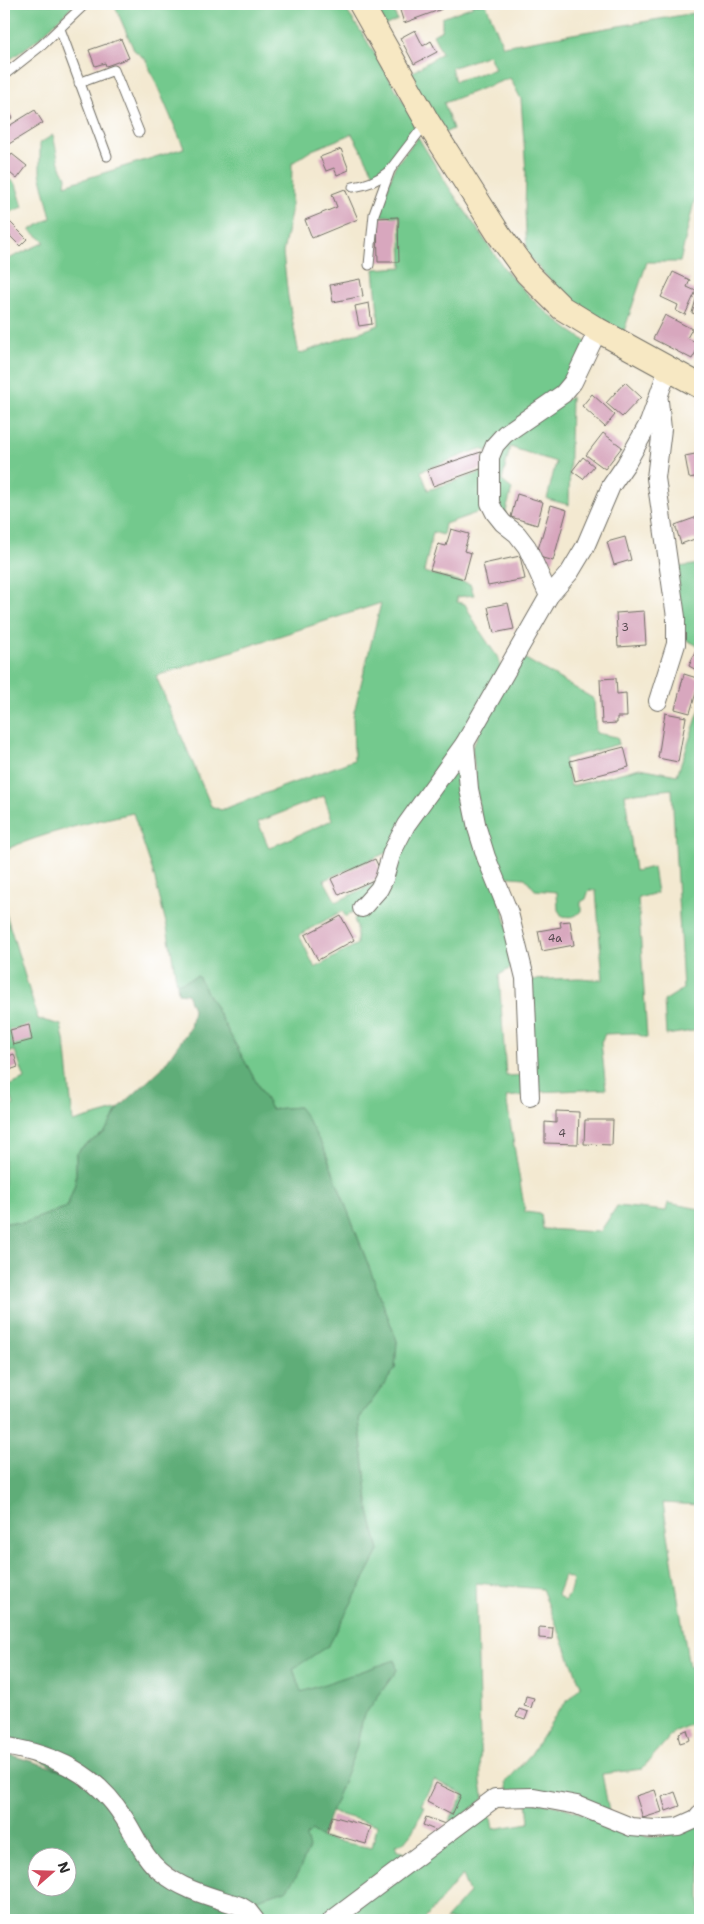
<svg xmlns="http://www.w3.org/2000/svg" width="704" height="1924" font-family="'Shantell Sans',sans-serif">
  <rect width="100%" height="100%" fill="#fff"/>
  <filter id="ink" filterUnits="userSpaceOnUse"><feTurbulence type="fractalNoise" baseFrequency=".02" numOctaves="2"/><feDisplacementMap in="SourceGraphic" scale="10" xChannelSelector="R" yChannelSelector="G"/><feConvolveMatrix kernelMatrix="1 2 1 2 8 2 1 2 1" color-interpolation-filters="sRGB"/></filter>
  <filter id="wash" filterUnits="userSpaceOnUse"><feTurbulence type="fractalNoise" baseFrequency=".0096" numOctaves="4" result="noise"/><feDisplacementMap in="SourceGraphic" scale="20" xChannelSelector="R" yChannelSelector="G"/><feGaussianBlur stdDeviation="1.12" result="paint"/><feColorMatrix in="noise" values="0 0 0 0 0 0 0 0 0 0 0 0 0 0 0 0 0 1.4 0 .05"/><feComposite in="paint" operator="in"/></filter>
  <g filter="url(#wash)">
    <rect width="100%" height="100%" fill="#f3e9d1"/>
    <g fill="#73c98d" stroke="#4f7a5c" fill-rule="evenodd">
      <polygon points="4,4 75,4 38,39 4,64"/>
      <path d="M114,4H325L327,7L333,4H342L364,36L418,126L391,164L376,177L352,134L312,150L292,163L291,212L283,253L288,297L299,354L379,325L374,269L402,267L400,216H378L395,166L418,137L448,186L506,271L539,306L569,330L587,342L569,381L487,451L480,449L421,471L428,490L486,471V507L482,511L445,524L443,535L433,532L424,572L470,584L474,595L457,597V602L465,604L476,625L498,658L502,673L388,852L324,880L336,902L380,881L363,904L346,917L342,911L299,935L315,968L357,944V928L354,919L371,903L396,854L455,765L463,768L518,964L499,975L506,1076L525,1075L527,1095L506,1097L525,1212L541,1214L543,1229L600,1232L617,1206L666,1211L668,1203L700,1209V1505L663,1503L689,1667L700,1666V1720L674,1732L642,1769L602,1774L609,1812L508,1791L506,1782L531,1754L559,1710L581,1686L542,1589L476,1583L481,1783L484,1799L452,1824L450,1820L464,1794L434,1780L421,1805L425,1806L412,1832L403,1843L396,1845L397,1851L403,1852L404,1857L328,1920H259L244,1903L312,1831L321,1838L372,1848L377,1825L331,1812L356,1749L363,1717L397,1670L377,1666L301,1693L293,1668L329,1645L379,1551L369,1511L359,1419L395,1369L397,1341L325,1151L299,1107L271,1109L198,976L177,984L167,927L153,872L133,813C89,822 45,833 4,850V261L45,242L30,230L51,218L40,173V143L53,135L59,163L66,177L65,185L184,148L146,60L134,50ZM381,603L353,716L354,760L221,810L211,806L156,676ZM324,796L332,820L269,848L258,822ZM564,1576L573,1580L569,1595L565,1601L557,1595Z"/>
      <polygon points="370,4 392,4 397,20 382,27"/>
      <path d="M472,4H486L503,46L700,12V176L680,262H647L623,334L584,310L561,292L536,265L527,253L525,210L526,173L521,99L510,78L444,103L453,129L444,133L408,75L442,53L433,35L442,30V18L473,6ZM489,55L495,69L455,81L451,68Z"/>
      <polygon points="4,176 16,184 23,207 8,213 4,209"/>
      <polygon points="571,397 569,505 547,499 556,462 510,447 502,481 512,489 505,515 499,512 498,452 508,435"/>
      <polygon points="700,564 700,647 681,637 672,568"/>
      <path d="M519,655L594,699L596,733L617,737L619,744L564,759L571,786L640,768L677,775L700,709V1030L666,1035L664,1001L683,989L672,789L625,794L635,871L653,867L657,893L638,898L647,1038L634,1033L605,1034L601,1042L606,1089L536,1092L528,980L579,978L603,980L596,891L589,890L586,899L581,902V911C575,918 570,917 562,916L558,910L557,892L535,890L525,878L498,876L481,826L472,747Z"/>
      <polygon points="4,907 38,1019 61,1025 66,1050 73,1122 119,1109 104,1133 81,1148 76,1155 76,1181 67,1207 24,1223 4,1222 4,1110 14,1105 8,1086 25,1079 15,1051 4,1054"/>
      <path d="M527,1801L557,1805L648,1837C669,1838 682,1830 700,1820V1920H445L469,1893L462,1875L424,1920H339L489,1807L493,1829L529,1823Z"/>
    </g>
    <g fill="#5ead78" stroke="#446c52" fill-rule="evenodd">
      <polygon points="198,976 271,1109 299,1107 305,1115 325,1151 397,1341 395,1369 359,1419 369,1511 379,1551 329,1645 293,1669 301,1692 395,1660 397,1670 363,1717 356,1749 321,1838 312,1831 306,1837 309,1848 296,1877 286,1890 244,1903 199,1889 160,1865 117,1799 4,1742 4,1222 24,1223 67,1207 76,1181 76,1155 81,1148 104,1133 120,1107 162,1068 190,1028 193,1009 187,994 178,993 177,984"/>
      <path d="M4,1753L77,1775L98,1790L140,1856L252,1920H4ZM38,1856H68V1886H38Z"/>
    </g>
    <g id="blocks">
      <g fill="#d8a7be">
        <polygon points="398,4 440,4 442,9 404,23"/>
        <polygon points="415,30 423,46 431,41 437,52 414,64 400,38"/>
        <polygon points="121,39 129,58 106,66 105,63 95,66 89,50"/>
        <polygon points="4,104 13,118 4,123"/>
        <polygon points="35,110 43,123 4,147 4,129"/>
        <polygon points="341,149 349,170 337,175 334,168 326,171 320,157"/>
        <polygon points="12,154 27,166 17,179 4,168 4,165"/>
        <polygon points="345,189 358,219 312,238 305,220 337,207 332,194"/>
        <polygon points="398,217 399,262 378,262 377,218"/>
        <polygon points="10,222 27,239 20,246 4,230"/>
        <polygon points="673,272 690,280 687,287 696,291 685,315 676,311 678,305 661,297"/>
        <polygon points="360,279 363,296 333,302 330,285"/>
        <polygon points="697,296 700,297 700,315 692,313"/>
        <polygon points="369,303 372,324 359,326 355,306"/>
        <polygon points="665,315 692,329 687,338 700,344 692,359 653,339"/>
        <polygon points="625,382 641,397 622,417 606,403"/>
        <polygon points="592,394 615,415 605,427 582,406"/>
        <polygon points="603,433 622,447 605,469 586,455"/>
        <polygon points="481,452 486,467 433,486 427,470"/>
        <polygon points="700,453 700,476 689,478 685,456"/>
        <polygon points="583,457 594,466 583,479 572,471"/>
        <polygon points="517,494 543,502 537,525 511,517"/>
        <polygon points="551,505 567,510 553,561 536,556"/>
        <polygon points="700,516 700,537 681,544 675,525"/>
        <polygon points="451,529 469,534 464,551 471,553 464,579 430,570 438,544 446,546"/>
        <polygon points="625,537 631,560 614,565 607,542"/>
        <polygon points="520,556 525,579 488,586 483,564"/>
        <polygon points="508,603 514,629 494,633 488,607"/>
        <polygon points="644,611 646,645 618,647 616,613"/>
        <polygon points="696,650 700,652 700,672 689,666"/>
        <polygon points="684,674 700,679 690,713 675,709"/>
        <polygon points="616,678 617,694 626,693 627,717 617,717 617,723 602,724 600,679"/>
        <polygon points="665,713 686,717 678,762 658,758"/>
        <polygon points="624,747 629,767 575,781 570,761"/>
        <polygon points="375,859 383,876 339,895 331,879"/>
        <polygon points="341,916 354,940 318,960 305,935"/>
        <polygon points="570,921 574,945 542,951 538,931 561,927 560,922"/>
        <polygon points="29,1025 32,1040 13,1045 10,1030"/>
        <polygon points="14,1054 18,1067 4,1072 4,1058"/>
        <polygon points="556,1111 579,1112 578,1144 545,1143 545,1122 556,1123"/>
        <polygon points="585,1120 613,1120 612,1145 584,1144"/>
        <polygon points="539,1627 553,1628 552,1639 539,1638"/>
        <polygon points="526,1696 534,1698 531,1708 524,1706"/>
        <polygon points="519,1709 528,1712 525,1720 516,1717"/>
        <polygon points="687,1730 690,1740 680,1743 678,1736 680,1735 679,1733"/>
        <polygon points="436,1783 461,1795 452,1815 427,1802"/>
        <polygon points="655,1790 662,1812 643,1818 636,1796"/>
        <polygon points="675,1792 680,1806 666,1811 662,1797"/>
        <polygon points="332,1816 371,1827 366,1844 327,1833"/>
        <polygon points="426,1817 445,1824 442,1833 423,1825"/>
      </g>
    </g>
  </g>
  <g filter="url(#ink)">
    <use href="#blocks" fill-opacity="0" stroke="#716e65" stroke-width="1"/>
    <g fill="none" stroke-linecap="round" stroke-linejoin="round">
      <g stroke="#716e65" stroke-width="11">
        <g id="service">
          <polyline points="60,29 107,156"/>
          <polyline points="4,75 42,45 85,4"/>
          <polyline points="79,83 114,70 139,132"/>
          <path d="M353,187C367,185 377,181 388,172"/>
          <polyline points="369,265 374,214 390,170 426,123"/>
        </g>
      </g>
      <g stroke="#716e65" stroke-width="20">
        <g id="minor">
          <polyline points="549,596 527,547 517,534 503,523 495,513 490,503 490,457 495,445 505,434 563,394 573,382 598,330"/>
          <polyline points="658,701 676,644 676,617 656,478 662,429 659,401"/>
          <polyline points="465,743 469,789 477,828 486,857 509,913 525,978 530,1097"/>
          <polyline points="362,908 379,889 384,879 392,852 406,825 465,743 549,596 570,572 585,547 611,486 626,464 649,423 668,369"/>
          <path d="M4,1746C55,1755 96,1773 124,1818C136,1836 143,1857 160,1871C182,1890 212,1897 240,1906L248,1911L255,1920"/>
          <polyline points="332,1920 495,1798 534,1797 577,1805 631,1827 654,1829 678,1827 696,1819 700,1814"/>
        </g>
      </g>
      <g stroke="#716e65" stroke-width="26">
        <polyline id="secondary" points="361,4 427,121 498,233 527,273 562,308 598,330 700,386"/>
      </g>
      <use href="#service" stroke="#fff" stroke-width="9"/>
      <use href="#minor" stroke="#fff" stroke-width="18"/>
      <use href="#secondary" stroke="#f7e8c3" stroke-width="24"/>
    </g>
  </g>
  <g text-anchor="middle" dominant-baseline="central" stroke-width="4" stroke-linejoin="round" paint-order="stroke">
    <g font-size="11" fill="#564a50">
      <text x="625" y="627">3</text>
      <text x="555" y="938">4a</text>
      <text x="562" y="1133">4</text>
    </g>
  </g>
  <rect width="704" height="1924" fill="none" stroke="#fff" stroke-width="20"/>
  <g transform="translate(52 1872) rotate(70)"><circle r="24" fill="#ffffff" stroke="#aaaaaa"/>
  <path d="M0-4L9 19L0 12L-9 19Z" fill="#d1495b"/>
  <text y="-8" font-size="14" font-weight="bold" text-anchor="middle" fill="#2b2b2b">N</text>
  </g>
</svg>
